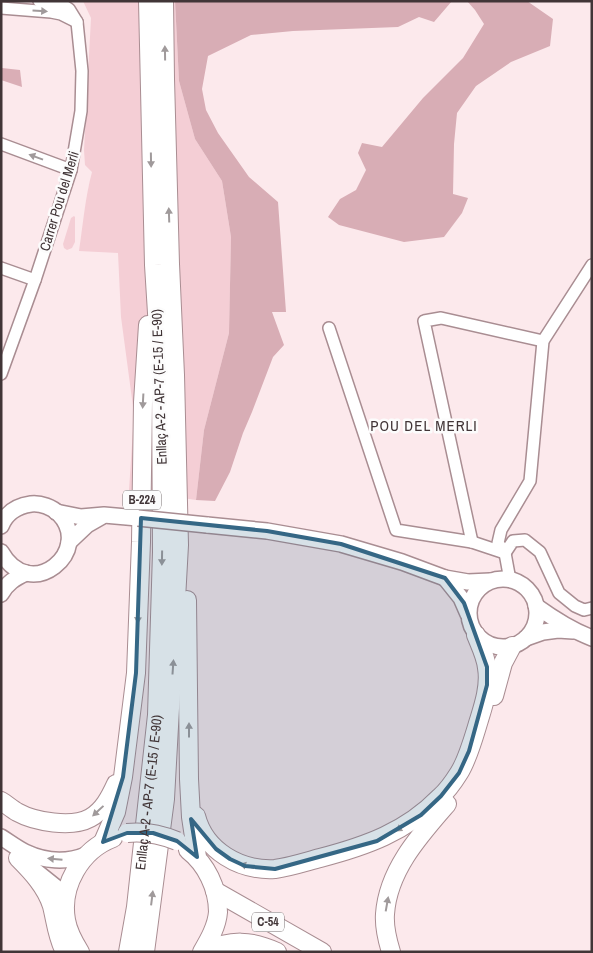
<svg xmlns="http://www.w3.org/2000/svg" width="593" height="953" font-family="'Archivo Narrow',sans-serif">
  <rect width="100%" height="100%" fill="#fce9ec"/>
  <g fill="#f4ced5">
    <path d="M83,1H175L179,81L195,139L222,181L231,237L229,333L204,430L196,500L129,490L134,414L121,317L118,253L79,251C83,225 85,198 92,172L85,165L84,150L91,18Z"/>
    <polygon points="74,216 75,217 75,242 72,248 67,250 64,248 63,244 71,218"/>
  </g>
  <g fill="#d8adb5">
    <polygon points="175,1 452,1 434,22 419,17 398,27 293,31 251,35 208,56 202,89 206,110 218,133 249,177 278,202 286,312 272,312 284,345 273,357 252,412 243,433 230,472 215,501 196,500 204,430 229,333 231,237 222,181 195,139 179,81"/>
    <polygon points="467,1 527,1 553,19 550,46 511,62 476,86 457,113 454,144 453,194 468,198 462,213 444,237 404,242 339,225 328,217 340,199 356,190 366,170 358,153 362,143 382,147 423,98 463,58 484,24 475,10"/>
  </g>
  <polygon fill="#daaeb6" points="2,68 20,70 22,87 1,80"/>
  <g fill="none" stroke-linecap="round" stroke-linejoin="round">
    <g stroke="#a98d92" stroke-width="14">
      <g id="minor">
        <polyline points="1,8 51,12 61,14 77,22"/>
        <polyline points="1,144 71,170"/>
        <polyline points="1,268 35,280"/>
        <polyline points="329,328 396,530 472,542 505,553"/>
        <polyline points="1,374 35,280 71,170 81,111 82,71 77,22 69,9 63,5 39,1"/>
        <polyline points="472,542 424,321 441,318 543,341"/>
        <polyline points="505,553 513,541 525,540 540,552 559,593 575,606 584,610 592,608"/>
        <polyline points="510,580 505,553 498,543 501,530 530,481 543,341 592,265"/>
      </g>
    </g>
    <g stroke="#a98d92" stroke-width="18">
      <g id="major">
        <polyline points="56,512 81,517 104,515 138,518"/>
        <polyline points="207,525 267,531 341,544 402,562 445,578 468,582 490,581"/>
        <path d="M1,526C6,513 17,506 31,504C41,503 52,507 59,514C94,550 31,605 1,552"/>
        <polyline points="69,542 87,525 101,517"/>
        <polyline points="445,578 461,598 468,614"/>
        <circle cx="503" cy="613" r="34"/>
        <path d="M1,594C7,583 15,578 26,573"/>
        <path d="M536,606C554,619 571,630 592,638"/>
        <polyline points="526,638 543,632 558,630 573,631"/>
        <path d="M1,837C9,842 17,848 25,852C44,861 66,863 86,855"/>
        <polyline points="32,868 57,888 65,899"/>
      </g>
    </g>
    <g stroke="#a98d92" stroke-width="20">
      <g id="highway">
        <polyline points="187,600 189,779 191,817 197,857"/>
        <polyline points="494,696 503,663 512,646"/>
        <path d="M1,801C6,804 12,809 17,812C35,822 72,828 90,818C103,811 110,797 116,784"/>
        <path d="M196,816C205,851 240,871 275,869C290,867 305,862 320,858C366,846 406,832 440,797C447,791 454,781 459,773C468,759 474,736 479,720C484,704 490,685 487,668C486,657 480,645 476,635"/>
        <polyline points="103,842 116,812 123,777 136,673 141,542 143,402 148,325"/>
        <path d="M188,850C206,864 218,888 218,912C217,926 209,940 202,952"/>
        <path d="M18,858C32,872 46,887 52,906C56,922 57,937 65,952"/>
        <polyline points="215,891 322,952"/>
        <path d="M80,952C73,941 68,932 66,920C60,886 81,850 113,838"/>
        <path id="s1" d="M128,952L136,907L157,715L162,552L161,377L154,265L148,1"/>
        <polyline points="145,952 165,799 179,545 175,375 170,264 165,79 164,1"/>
        <path d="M204,952C231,939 251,940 277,952"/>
        <path d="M391,952C387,939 384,927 385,914C388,870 420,835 447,804"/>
      </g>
    </g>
    <use href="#minor" stroke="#fff" stroke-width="11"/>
    <use href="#major" stroke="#fff" stroke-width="15"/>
    <use href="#highway" stroke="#fff" stroke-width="18"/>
    <g stroke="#a98d92" stroke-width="18" stroke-linecap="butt">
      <polyline id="major-bridge" points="138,518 207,525"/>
    </g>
    <g stroke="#a98d92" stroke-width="20" stroke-linecap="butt">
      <path id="highway-bridge" d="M127,833C145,831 160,834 177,841"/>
    </g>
    <use href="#major-bridge" stroke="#fff" stroke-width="15"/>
    <use href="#highway-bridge" stroke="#fff" stroke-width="18"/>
  </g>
  <defs><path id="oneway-solid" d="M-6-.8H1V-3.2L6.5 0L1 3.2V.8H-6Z" transform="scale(1.25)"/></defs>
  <g fill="#a09a9b">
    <use href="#oneway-solid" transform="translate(40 11) rotate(4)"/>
    <use href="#oneway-solid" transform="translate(165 53) rotate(-91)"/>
    <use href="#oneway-solid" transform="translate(36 157) rotate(-160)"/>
    <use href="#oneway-solid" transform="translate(151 160) rotate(89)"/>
    <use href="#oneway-solid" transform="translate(169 215) rotate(-92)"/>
    <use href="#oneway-solid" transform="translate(143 401) rotate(93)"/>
    <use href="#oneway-solid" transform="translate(162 558) rotate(91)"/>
    <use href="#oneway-solid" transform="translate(138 616) rotate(92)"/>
    <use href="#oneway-solid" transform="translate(173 667) rotate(-86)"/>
    <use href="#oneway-solid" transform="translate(189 730) rotate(-90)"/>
    <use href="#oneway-solid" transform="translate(98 811) rotate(137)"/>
    <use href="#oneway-solid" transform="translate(402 827) rotate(147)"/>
    <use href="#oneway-solid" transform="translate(55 859) rotate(-175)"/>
    <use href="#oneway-solid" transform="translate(247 866) rotate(-165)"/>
    <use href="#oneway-solid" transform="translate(152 898) rotate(-83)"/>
    <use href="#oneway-solid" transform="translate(387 904) rotate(-80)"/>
  </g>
  <path fill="#356785" fill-opacity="0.2" stroke="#356785" stroke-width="4" stroke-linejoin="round" d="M141,518L267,531L341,544L445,578L464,603L487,667V685L469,751L459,773L441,796L421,815L377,841L275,869L245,866L230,859L216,849L191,819L197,857L177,841L153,833H127L103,842L123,777L136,673Z"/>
  <g text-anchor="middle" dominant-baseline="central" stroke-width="5" stroke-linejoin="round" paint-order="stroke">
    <g fill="#fcfcfc" stroke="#797172" stroke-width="1">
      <rect x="123" y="490.5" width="38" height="19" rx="4"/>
      <rect x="252" y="912.5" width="32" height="19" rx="4"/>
    </g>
    <g font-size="12" font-weight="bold" fill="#413537">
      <text x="142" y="500">B-224</text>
      <text x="268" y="922">C-54</text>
    </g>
    <g font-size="14" fill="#413537" stroke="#fcfcfc">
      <text transform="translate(59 201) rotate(-73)">Carrer Pou del Merli</text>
      <text transform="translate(159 387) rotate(-92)">Enllaç A-2 - AP-7 (E-15 / E-90)</text>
      <text stroke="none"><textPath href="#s1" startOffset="161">Enllaç A-2 - AP-7 (E-15 / E-90)</textPath></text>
    </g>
    <g font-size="15" letter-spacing="1" fill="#413537" stroke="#fcfcfc">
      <text x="424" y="425">POU DEL MERLI</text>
    </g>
  </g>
  <rect width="593" height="953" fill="none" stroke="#413537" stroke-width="5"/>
</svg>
